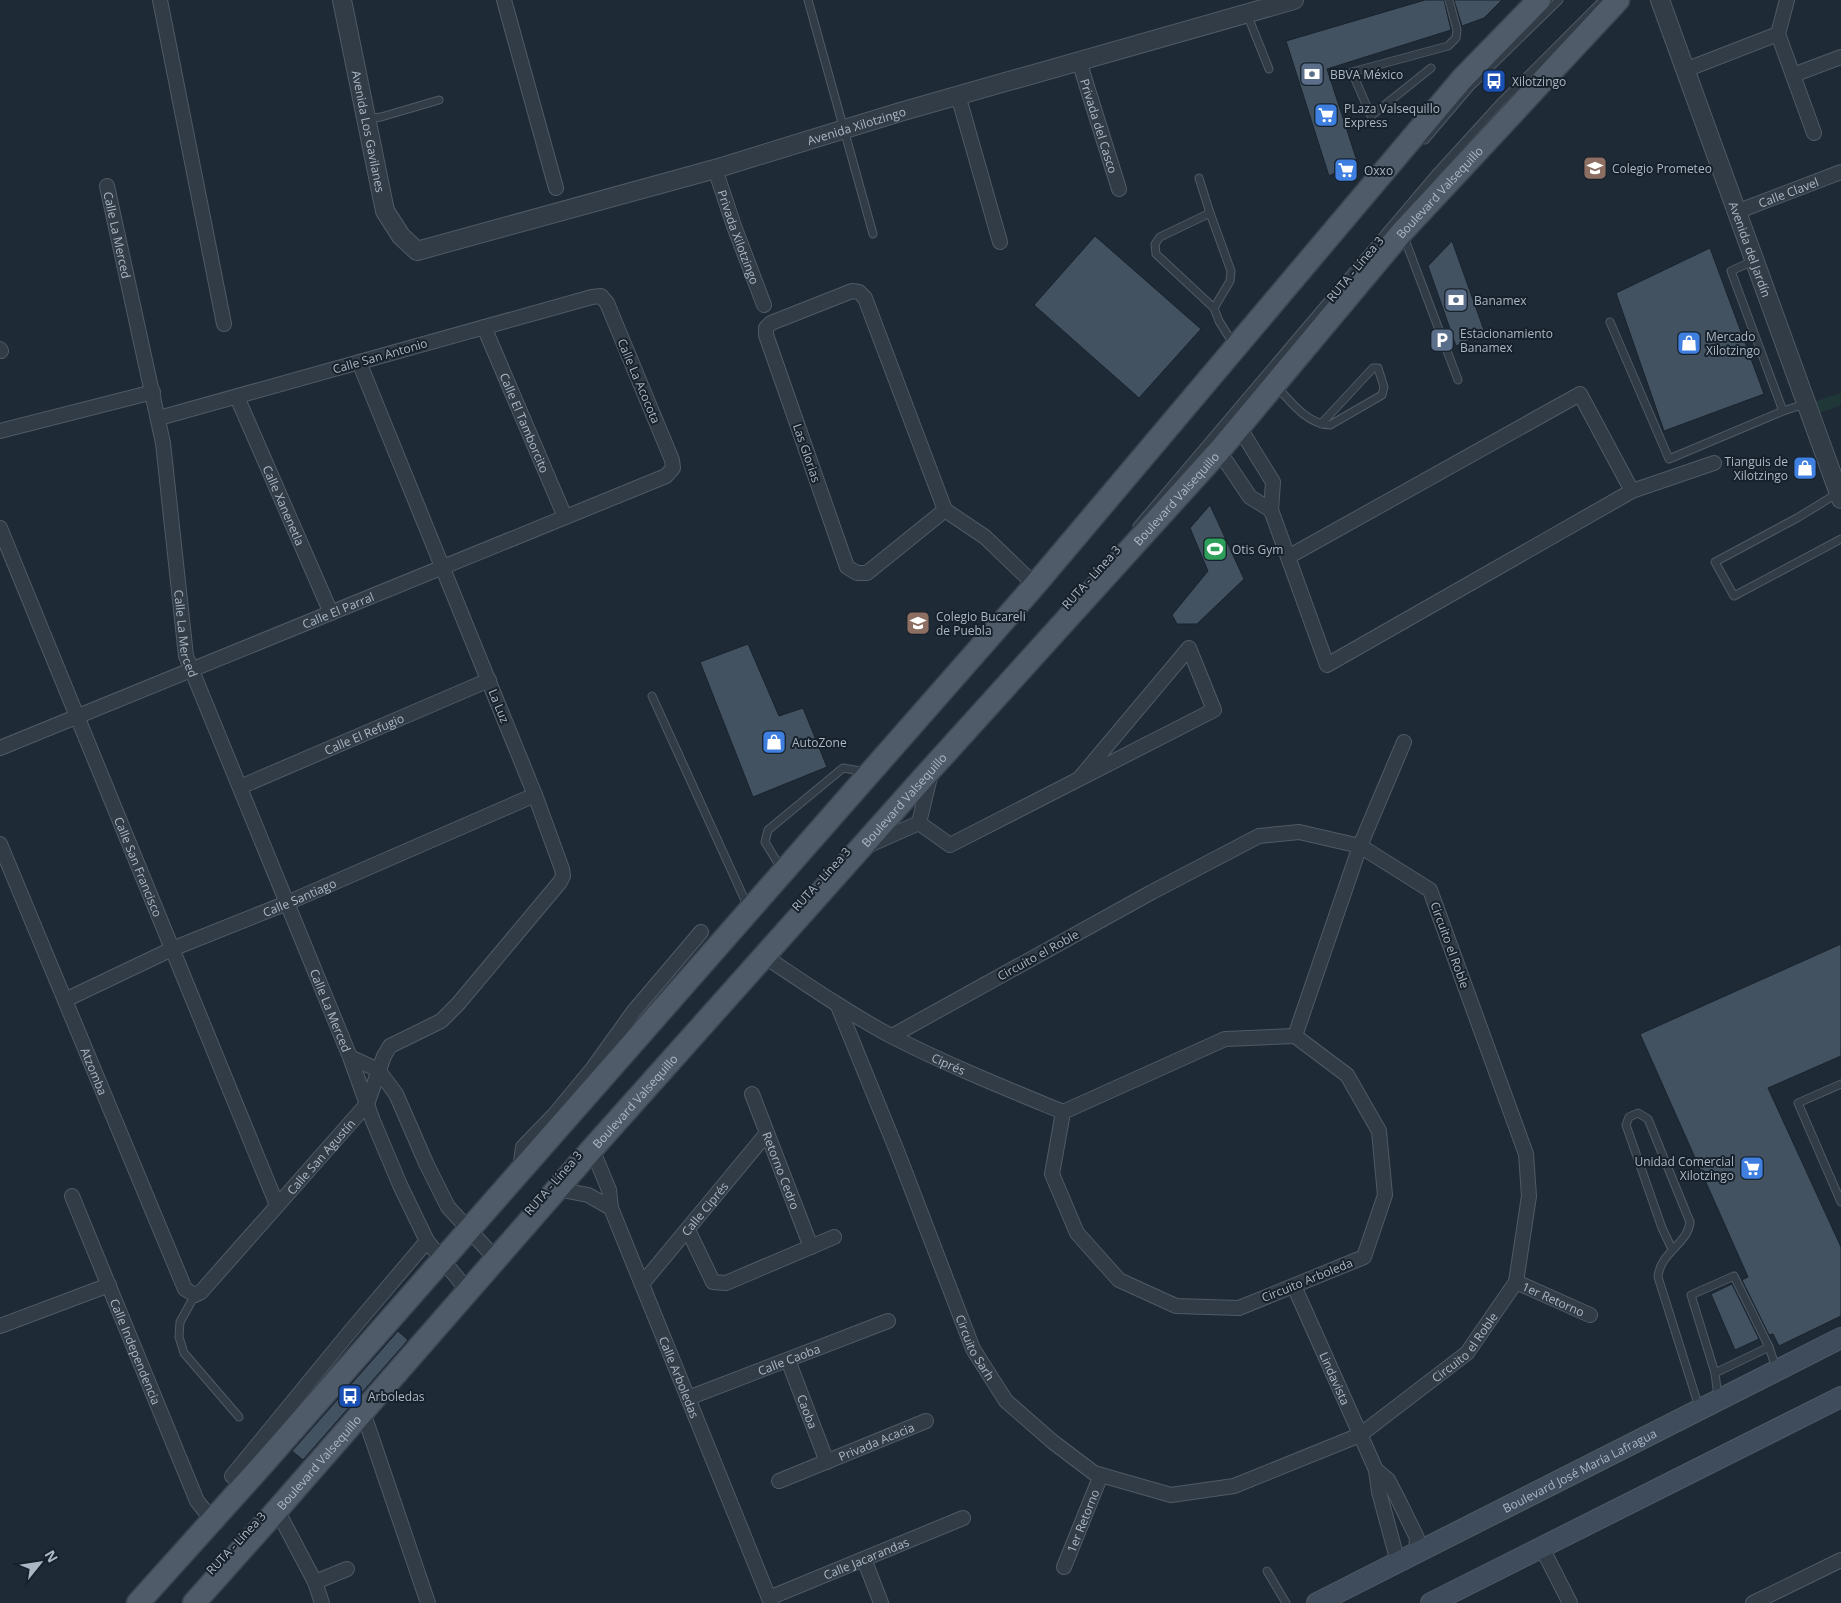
<svg xmlns="http://www.w3.org/2000/svg" width="1841" height="1603" font-family="'Open Sans',sans-serif">
  <rect width="100%" height="100%" fill="#1e2b37"/>
  <polygon fill="#203738" points="1841,393 1841,405 1820,413 1816,401"/>
  <g fill="#435261" stroke="#19232e">
    <polygon points="1425,0 1444,0 1451,30 1327,69 1357,161 1329,176 1286,41"/>
    <polygon points="1454,0 1502,0 1484,18 1462,26"/>
    <polygon points="1095,236 1201,329 1139,398 1034,305"/>
    <polygon points="1452,241 1485,333 1456,346 1428,266"/>
    <polygon points="1710,248 1764,394 1664,431 1616,293"/>
    <polygon points="1210,505 1244,579 1197,624 1177,624 1172,615 1208,571 1190,528"/>
    <polygon points="748,644 779,716 803,708 827,767 753,797 700,662"/>
    <polygon points="1841,944 1841,1056 1768,1088 1841,1247 1841,1316 1779,1346 1773,1334 1769,1335 1742,1280 1748,1277 1640,1034"/>
    <polygon points="1732,1284 1759,1339 1735,1350 1711,1294"/>
    <polygon points="398,1331 408,1340 303,1460 292,1451"/>
  </g>
  <g fill="none" stroke-linecap="round" stroke-linejoin="round">
    <g stroke="#4f5a66" stroke-width="9">
      <g id="service">
        <polyline points="808,0 873,234"/>
        <polyline points="1247,14 1269,69"/>
        <polyline points="1431,68 1371,116 1352,72 1448,46 1456,38 1457,30 1449,0"/>
        <polyline points="366,119 381,117 439,100"/>
        <polyline points="1425,140 1470,87 1559,0"/>
        <polyline points="1199,178 1210,213 1160,237 1155,244 1156,254 1214,308 1219,321 1234,345"/>
        <polyline points="1210,213 1231,271 1230,281 1214,308"/>
        <polyline points="1404,237 1458,380"/>
        <polyline points="1610,322 1669,459 1783,411 1731,271 1753,261"/>
        <path d="M1277,387C1291,402 1307,424 1330,425L1382,395L1384,387L1378,368H1373L1321,424"/>
        <polyline points="1783,411 1805,404"/>
        <polyline points="1838,493 1797,518 1715,562 1734,596 1841,539"/>
        <polyline points="1137,526 1437,172 1499,104 1603,0"/>
        <polyline points="652,696 748,907"/>
        <polyline points="781,868 765,842 768,830 843,768 866,772"/>
        <polyline points="1841,1084 1798,1103 1841,1202"/>
        <path d="M1672,1249L1662,1228L1626,1125L1629,1117L1638,1113L1648,1119L1690,1222C1688,1244 1660,1252 1658,1277L1699,1407"/>
        <polyline points="195,1295 180,1322 179,1337 184,1353 239,1417"/>
        <polyline points="1715,1373 1769,1347"/>
        <polyline points="1718,1397 1715,1373 1691,1295 1734,1276 1769,1347 1776,1368"/>
        <polyline points="1267,1571 1286,1603"/>
      </g>
    </g>
    <g stroke="#4f5a66" stroke-width="16">
      <g id="minor">
        <polyline points="160,0 224,324"/>
        <polyline points="504,0 556,188"/>
        <polyline points="1787,0 1778,34 1814,133"/>
        <path id="s1" d="M1079,61L1119,189"/>
        <polyline points="1685,70 1778,34"/>
        <polyline points="1793,75 1841,57"/>
        <polyline points="958,95 1000,242"/>
        <path id="s2" d="M715,169L734,226L764,305"/>
        <path id="s3" d="M107,186L163,443L186,656L350,1057L373,1121L400,1185L427,1241L468,1291"/>
        <path id="s4" d="M1736,212L1841,172"/>
        <path id="s5" d="M484,327L565,517"/>
        <polyline points="0,349 1,351"/>
        <path id="s6" d="M237,397L331,613"/>
        <polyline points="1239,427 1273,482 1271,510 1327,665 1632,491 1714,463"/>
        <polyline points="0,431 153,392"/>
        <polyline points="1219,451 1250,497 1271,510"/>
        <polyline points="945,510 867,573 857,573 847,567 766,335 766,328 771,323 852,291 859,292 865,298 945,510 985,537 1035,585"/>
        <path id="s7" d="M0,528L277,1205"/>
        <polyline points="1288,557 1580,394 1632,491"/>
        <path id="s8" d="M0,748L666,476L673,468L672,460L607,303L601,296L592,297L159,418"/>
        <path id="s9" d="M240,787L489,680"/>
        <polyline points="919,823 950,845 1214,710 1189,648 1079,779"/>
        <path id="s10" d="M0,844L185,1289L195,1295L201,1292L367,1104L384,1056L390,1046L441,1021L458,1004L560,882L563,876L562,869L535,795L359,362"/>
        <polyline points="867,846 919,823 931,773"/>
        <path id="s11" d="M764,956C806,984 848,1013 893,1037C948,1065 1005,1088 1063,1112"/>
        <path id="s12" d="M65,1000L172,949L287,903L535,795"/>
        <path id="s13" d="M838,1006L897,1151L973,1349L1006,1401L1053,1442L1094,1473L1171,1495L1234,1486L1360,1435L1467,1353L1516,1282L1529,1196L1526,1154L1430,890L1360,846L1299,832L1259,836L1152,892L892,1036"/>
        <polygon points="1295,1036 1347,1075 1379,1131 1385,1195 1364,1257 1239,1308 1176,1306 1119,1280 1077,1233 1052,1174 1063,1112 1225,1039"/>
        <polyline points="1295,1036 1360,846 1404,742"/>
        <polyline points="350,1057 378,1070 396,1094 426,1163 448,1207 496,1259"/>
        <path id="s14" d="M752,1094L811,1247"/>
        <path id="s15" d="M592,1149L609,1190L611,1208L771,1603"/>
        <polyline points="520,1169 523,1147 555,1114 593,1068 634,1011 701,932"/>
        <polyline points="557,1189 588,1195 611,1208"/>
        <path id="s16" d="M72,1196L197,1501L212,1520"/>
        <polyline points="688,1230 713,1282 726,1283 834,1237"/>
        <path id="s17" d="M1516,1282L1590,1315"/>
        <path id="s18" d="M642,1284L767,1133"/>
        <path id="s19" d="M1294,1286L1376,1470L1379,1492L1398,1562"/>
        <polyline points="0,1326 109,1285"/>
        <path id="s20" d="M788,1360L827,1462"/>
        <path id="s21" d="M688,1398L888,1321"/>
        <polyline points="363,1412 428,1603"/>
        <polyline points="1376,1470 1388,1480 1398,1499 1417,1538 1416,1553"/>
        <polyline points="232,1476 349,1333 427,1241"/>
        <path id="s22" d="M779,1481L926,1421"/>
        <polyline points="277,1510 315,1582 322,1603"/>
        <polyline points="1542,1548 1570,1603"/>
        <polyline points="864,1559 881,1603"/>
        <path id="s23" d="M1064,1567L1101,1475"/>
        <polyline points="315,1582 347,1569"/>
        <path id="s24" d="M769,1598L963,1518"/>
        <polyline points="1753,1603 1841,1560"/>
      </g>
    </g>
    <g stroke="#4f5a66" stroke-width="20">
      <g id="tertiary">
        <path id="s25" d="M342,0L385,211L401,236L417,251L715,169L900,112L1294,0"/>
        <path id="s26" d="M1660,0L1841,499"/>
      </g>
    </g>
    <g stroke="#4f5a66" stroke-width="22">
      <g id="secondary">
        <path id="s27" d="M1317,1603L1841,1338"/>
        <polyline points="1431,1603 1841,1397"/>
      </g>
    </g>
    <g stroke="#3b4551" stroke-width="25">
      <g id="primary">
        <polyline points="138,1603 264,1463 1035,585 1462,79 1539,0"/>
        <path id="s28" d="M194,1603L277,1510L592,1149L932,768L1219,451L1402,232L1618,0"/>
      </g>
    </g>
    <use href="#service" stroke="#313c47" stroke-width="7"/>
    <use href="#minor" stroke="#313c47" stroke-width="14"/>
    <use href="#tertiary" stroke="#313c47" stroke-width="18"/>
    <use href="#secondary" stroke="#3f4c5b" stroke-width="20"/>
    <use href="#primary" stroke="#4f5b68" stroke-width="22"/>
  </g>
  <defs>
    <g id="bank-square" transform="scale(1.25)"><rect x="-9" y="-9" width="18" height="18" rx="4" fill="#5c6f8a" stroke="#17212b"/><path d="M-6-4H6V4H-6ZM0-2.3a2.3 2.3 0 1 0 0 4.6a2.3 2.3 0 1 0 0-4.6Z" fill="#fff"/></g>
    <g id="bus-square" transform="scale(1.25)"><rect x="-9" y="-9" width="18" height="18" rx="4" fill="#1a4fb4" stroke="#17212b"/><path d="M-5-6H5V4H4V6H2V4H-2V6H-4V4H-5ZM-3.5-4V0h7V-4ZM-3.5 1.2v1.5H-2V1.2ZM2 1.2v1.5H3.5V1.2Z" fill="#fff"/></g>
    <g id="supermarket-square" transform="scale(1.25)"><rect x="-9" y="-9" width="18" height="18" rx="4" fill="#3f7fe0" stroke="#17212b"/><path d="M-6-5.5h2.5l.6 2H6L4.5 2H-2.5L-4.4-4H-6ZM-1.5 3.2a1.3 1.3 0 1 0 .1 0ZM3 3.2a1.3 1.3 0 1 0 .1 0Z" fill="#fff"/></g>
    <g id="school-square" transform="scale(1.25)"><rect x="-9" y="-9" width="18" height="18" rx="4" fill="#8d6e63" stroke="#17212b"/><path d="M0-5L7-2L0 1L-7-2ZM-4 1L0 2.5L4 1V4Q0 6-4 4Z" fill="#fff"/></g>
    <g id="parking-square" transform="scale(1.25)"><rect x="-9" y="-9" width="18" height="18" rx="4" fill="#5c6f8a" stroke="#17212b"/><path d="M-3.5-5.5H1a3.5 3.5 0 0 1 0 7H-1V5.5H-3.5ZM-1-3.4V-.6H.8a1.4 1.4 0 0 0 0-2.8Z" fill="#fff"/></g>
    <g id="shop-square" transform="scale(1.25)"><rect x="-9" y="-9" width="18" height="18" rx="4" fill="#3f7fe0" stroke="#17212b"/><path d="M-5-2.5h2.3a2.7 3.5 0 0 1 5.4 0H5L5.5 6h-11ZM-1.5-2.5h3a1.5 2.3 0 0 0-3 0Z" fill="#fff"/></g>
    <g id="stadium-square" transform="scale(1.25)"><rect x="-9" y="-9" width="18" height="18" rx="4" fill="#2e9e5b" stroke="#17212b"/><path d="M0-5a6.5 5 0 1 0 0 10a6.5 5 0 1 0 0-10ZM-3.5-1.8h7v3.6h-7Z" fill="#fff"/></g>
  </defs>
  <g fill-rule="evenodd">
    <use href="#bank-square" x="1312" y="74"/>
    <use href="#bus-square" x="1494" y="81"/>
    <use href="#supermarket-square" x="1326" y="115"/>
    <use href="#school-square" x="1595" y="168"/>
    <use href="#supermarket-square" x="1346" y="170"/>
    <use href="#bank-square" x="1456" y="300"/>
    <use href="#parking-square" x="1442" y="340"/>
    <use href="#shop-square" x="1689" y="343"/>
    <use href="#shop-square" x="1805" y="468"/>
    <use href="#stadium-square" x="1215" y="549"/>
    <use href="#school-square" x="918" y="623"/>
    <use href="#shop-square" x="774" y="742"/>
    <use href="#supermarket-square" x="1752" y="1168"/>
    <use href="#bus-square" x="350" y="1396"/>
  </g>
  <g text-anchor="middle" dominant-baseline="central" stroke-width="4" stroke-linejoin="round" paint-order="stroke">
    <g font-size="12" fill="#abb7c5" stroke="#17212b" text-anchor="start">
      <text x="1330" y="74">BBVA México</text>
      <text x="1512" y="81">Xilotzingo</text>
      <text x="1344" y="108">PLaza Valsequillo<tspan x="1344" dy="14">Express</tspan></text>
      <text x="1612" y="168">Colegio Prometeo</text>
      <text x="1364" y="170">Oxxo</text>
      <text x="1474" y="300">Banamex</text>
      <text x="1460" y="333">Estacionamiento<tspan x="1460" dy="14">Banamex</tspan></text>
      <text x="1706" y="336">Mercado<tspan x="1706" dy="14">Xilotzingo</tspan></text>
      <text x="1788" y="461" text-anchor="end">Tianguis de<tspan x="1788" dy="14">Xilotzingo</tspan></text>
      <text x="1232" y="549">Otis Gym</text>
      <text x="936" y="616">Colegio Bucareli<tspan x="936" dy="14">de Puebla</tspan></text>
      <text x="792" y="742">AutoZone</text>
      <text x="1734" y="1161" text-anchor="end">Unidad Comercial<tspan x="1734" dy="14">Xilotzingo</tspan></text>
      <text x="368" y="1396">Arboledas</text>
    </g>
    <g font-size="12" fill="#abb7c5" stroke="#17212b">
      <text stroke="none"><textPath href="#s1" startOffset="68">Privada del Casco</textPath></text>
      <text stroke="none"><textPath href="#s25" startOffset="724">Avenida Xilotzingo</textPath></text>
      <text stroke="none"><textPath href="#s25" startOffset="134">Avenida Los Gavilanes</textPath></text>
      <text stroke="none"><textPath href="#s28" startOffset="1882">Boulevard Valsequillo</textPath></text>
      <text stroke="none"><textPath href="#s4" startOffset="56">Calle Clavel</textPath></text>
      <text stroke="none"><textPath href="#s3" startOffset="50">Calle La Merced</textPath></text>
      <text stroke="none"><textPath href="#s2" startOffset="72">Privada Xilotzingo</textPath></text>
      <text stroke="none"><textPath href="#s26" startOffset="265">Avenida del Jardín</textPath></text>
      <text transform="translate(1355 269) rotate(-50)">RUTA - Línea 3</text>
      <text transform="translate(380 356) rotate(-16)">Calle San Antonio</text>
      <text transform="translate(639 381) rotate(67)">Calle La Acocota</text>
      <text stroke="none"><textPath href="#s5" startOffset="104">Calle El Tamborcito</textPath></text>
      <text transform="translate(807 453) rotate(71)">Las Glorias</text>
      <text stroke="none"><textPath href="#s28" startOffset="1478">Boulevard Valsequillo</textPath></text>
      <text stroke="none"><textPath href="#s6" startOffset="118">Calle Xanenetla</textPath></text>
      <text transform="translate(1091 577) rotate(-48)">RUTA - Línea 3</text>
      <text stroke="none"><textPath href="#s8" startOffset="365">Calle El Parral</textPath></text>
      <text stroke="none"><textPath href="#s3" startOffset="455">Calle La Merced</textPath></text>
      <text transform="translate(499 706) rotate(68)">La Luz</text>
      <text stroke="none"><textPath href="#s9" startOffset="135">Calle El Refugio</textPath></text>
      <text stroke="none"><textPath href="#s28" startOffset="1072">Boulevard Valsequillo</textPath></text>
      <text stroke="none"><textPath href="#s7" startOffset="366">Calle San Francisco</textPath></text>
      <text transform="translate(821 879) rotate(-48)">RUTA - Línea 3</text>
      <text stroke="none"><textPath href="#s12" startOffset="256">Calle Santiago</textPath></text>
      <text transform="translate(1450 945) rotate(70)">Circuito el Roble</text>
      <text transform="translate(1038 955) rotate(-29)">Circuito el Roble</text>
      <text stroke="none"><textPath href="#s3" startOffset="860">Calle La Merced</textPath></text>
      <text stroke="none"><textPath href="#s11" startOffset="214">Ciprés</textPath></text>
      <text stroke="none"><textPath href="#s10" startOffset="246">Atzomba</textPath></text>
      <text stroke="none"><textPath href="#s28" startOffset="668">Boulevard Valsequillo</textPath></text>
      <text stroke="none"><textPath href="#s10" startOffset="681">Calle San Agustín</textPath></text>
      <text stroke="none"><textPath href="#s14" startOffset="82">Retorno Cedro</textPath></text>
      <text transform="translate(553 1183) rotate(-49)">RUTA - Línea 3</text>
      <text stroke="none"><textPath href="#s18" startOffset="98">Calle Ciprés</textPath></text>
      <text transform="translate(1307 1280) rotate(-22)">Circuito Arboleda</text>
      <text stroke="none"><textPath href="#s17" startOffset="41">1er Retorno</textPath></text>
      <text stroke="none"><textPath href="#s13" startOffset="368">Circuito Sarh</textPath></text>
      <text stroke="none"><textPath href="#s13" startOffset="961">Circuito el Roble</textPath></text>
      <text stroke="none"><textPath href="#s16" startOffset="168">Calle Independencia</textPath></text>
      <text stroke="none"><textPath href="#s21" startOffset="108">Calle Caoba</textPath></text>
      <text stroke="none"><textPath href="#s15" startOffset="245">Calle Arboledas</textPath></text>
      <text stroke="none"><textPath href="#s19" startOffset="101">Lindavista</textPath></text>
      <text stroke="none"><textPath href="#s20" startOffset="55">Caoba</textPath></text>
      <text stroke="none"><textPath href="#s22" startOffset="105">Privada Acacia</textPath></text>
      <text stroke="none"><textPath href="#s28" startOffset="188">Boulevard Valsequillo</textPath></text>
      <text stroke="none"><textPath href="#s27" startOffset="294">Boulevard José María Lafragua</textPath></text>
      <text stroke="none"><textPath href="#s23" startOffset="50">1er Retorno</textPath></text>
      <text transform="translate(236 1543) rotate(-47)">RUTA - Línea 3</text>
      <text stroke="none"><textPath href="#s24" startOffset="105">Calle Jacarandas</textPath></text>
    </g>
  </g>
  <g transform="translate(40 1563) rotate(60)" stroke="#17212b" stroke-width="4" paint-order="stroke">
  <path d="M0-4L9 19L0 12L-9 19Z" fill="#abb7c5"/>
  <text y="-8" font-size="14" font-weight="bold" text-anchor="middle" fill="#abb7c5">N</text>
  </g>
</svg>
